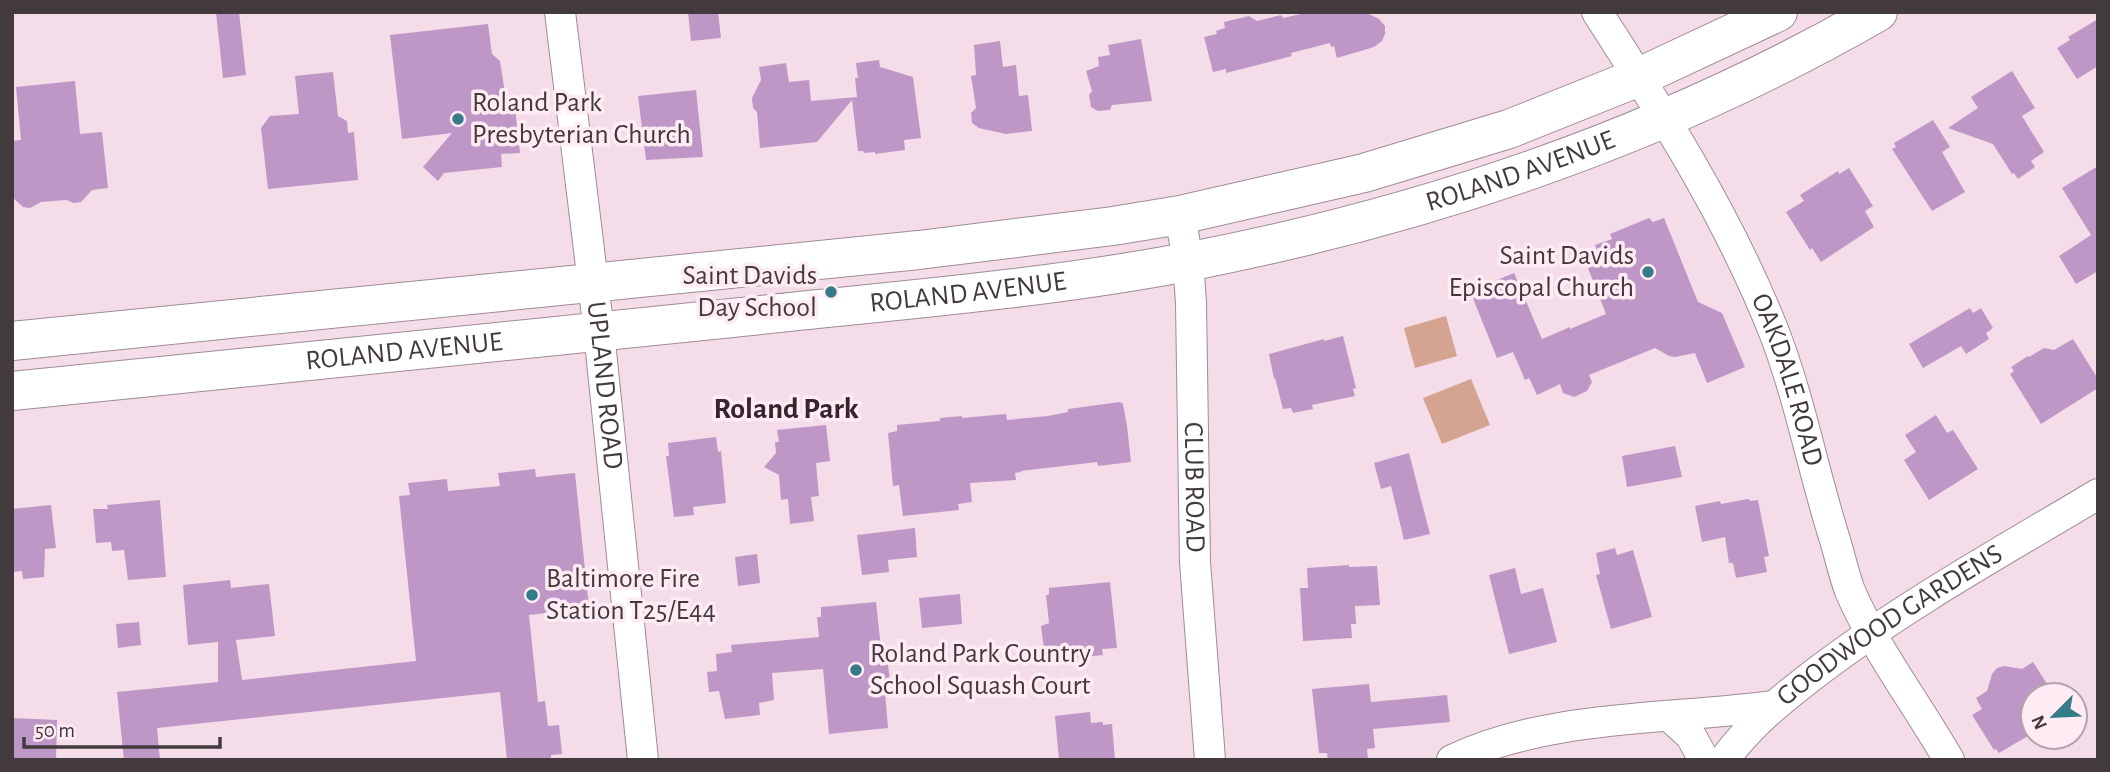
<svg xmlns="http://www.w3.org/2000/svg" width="2110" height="772" font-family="'Alegreya Sans',sans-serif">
  <rect width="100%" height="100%" fill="#f4dde8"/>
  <g fill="#d5a491">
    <polygon points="1446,316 1457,356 1415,368 1404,328"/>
    <polygon points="1471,379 1490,425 1442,444 1423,398"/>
  </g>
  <g fill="#be97c7">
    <polygon points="216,12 239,12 246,75 223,78"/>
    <polygon points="688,12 718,12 721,38 691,41"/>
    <polygon points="1310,12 1365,12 1379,19 1385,26 1385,34 1382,41 1374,47 1337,58 1334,46 1331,47 1330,43 1291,53 1292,56 1226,73 1226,69 1213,72 1204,37 1217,34 1216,31 1225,28 1224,22 1249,16 1257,21 1281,15 1283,18"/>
    <polygon points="2098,19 2098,66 2077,79 2057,48 2070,40 2068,37"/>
    <polygon points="488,24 492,54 500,61 506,100 514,99 520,153 501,154 502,167 444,173 438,181 423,167 452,133 402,139 390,35"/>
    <polygon points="1141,39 1152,101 1112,105 1110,110 1098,111 1091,107 1089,95 1092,91 1086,71 1099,66 1098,57 1110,55 1108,45"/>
    <polygon points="1000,41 1003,67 1016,65 1019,96 1028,95 1032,131 1006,134 979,128 972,123 971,113 976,108 971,76 976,75 974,45"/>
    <polygon points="879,60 880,67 913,77 921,138 904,140 905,150 875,154 875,152 864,153 863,151 858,151 852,100 817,142 760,148 757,112 753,108 752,98 761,80 759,67 786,63 789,82 809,80 811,101 857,97 855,78 858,78 856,63"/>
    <polygon points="2012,71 2035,108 2022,116 2044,152 2031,161 2035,167 2018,179 2014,173 2012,174 1993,144 1948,128 1978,108 1971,97"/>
    <polygon points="333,72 338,116 347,121 348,133 354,132 358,180 268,189 261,128 270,116 299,114 295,76"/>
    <polygon points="75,81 80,134 102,132 108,188 92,190 81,202 74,203 66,200 41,202 30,208 23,207 12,197 12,141 21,140 16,87"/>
    <polygon points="696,90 703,157 646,160 638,96"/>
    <polygon points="1933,120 1950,147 1942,152 1965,192 1932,211 1892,149 1896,147 1894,143"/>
    <polygon points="2098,166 2098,271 2076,284 2059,256 2091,235 2062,188"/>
    <polygon points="1849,168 1873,206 1865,211 1874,227 1821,262 1812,248 1810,250 1786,212 1804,201 1800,195 1838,171 1839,174"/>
    <polygon points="1649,218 1653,222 1664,218 1698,302 1722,313 1745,367 1707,383 1695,353 1675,357 1669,356 1655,348 1589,375 1592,382 1587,391 1574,397 1563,393 1560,384 1537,395 1529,378 1525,380 1513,352 1497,358 1470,291 1514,273 1542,339 1570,327 1570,329 1606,314 1588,268 1601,262 1595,245 1612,239 1610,234"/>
    <polygon points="1970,308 1973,313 1981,308 1993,328 1986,333 1989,339 1966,354 1961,346 1923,368 1909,344"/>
    <polygon points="1343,336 1356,388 1353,389 1355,396 1312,405 1313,409 1293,413 1291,408 1283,409 1275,378 1274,379 1269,354 1324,339 1324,341"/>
    <polygon points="2073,339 2098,379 2098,388 2041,424 2010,374 2014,371 2011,367 2028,356 2029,357 2044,348 2054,350"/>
    <polygon points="1120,402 1123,404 1127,426 1131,462 1098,466 1097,462 1021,471 1021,472 1015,473 1016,480 970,483 972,502 958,504 959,510 903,516 899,485 893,486 888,433 897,431 897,425 940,421 940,418 962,416 962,418 1006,414 1007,420 1048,416 1068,412 1068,409"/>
    <polygon points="1936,415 1947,433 1953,430 1978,469 1929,500 1904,460 1916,452 1905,435"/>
    <polygon points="826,425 830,461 816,463 819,496 811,497 814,521 790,524 788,499 781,500 779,475 764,467 776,453 775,442 779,442 777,430"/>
    <polygon points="716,437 718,452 721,451 726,503 693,507 694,515 674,517 666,456 669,456 668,443"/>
    <polygon points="1675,446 1682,477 1627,487 1622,456"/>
    <polygon points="1409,453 1430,534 1404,540 1391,486 1381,489 1374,463"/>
    <polygon points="535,469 536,477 575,473 589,608 529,615 538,702 545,701 548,726 559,725 562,754 551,755 551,760 507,760 500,692 157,728 160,760 124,760 117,692 218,682 218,642 188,645 183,585 230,580 231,588 269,584 275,636 236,640 242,680 416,661 399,496 410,495 408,483 447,479 448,491 500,486 498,473"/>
    <polygon points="1748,499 1751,501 1758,500 1769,556 1764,557 1767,572 1736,578 1733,563 1729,563 1725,537 1702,542 1695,506 1720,501 1721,504"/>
    <polygon points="160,500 166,577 128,580 124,550 112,551 111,542 96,543 93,509 108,509 107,505"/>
    <polygon points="51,505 56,548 45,549 44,577 23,579 22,571 12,572 12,509"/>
    <polygon points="915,528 917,557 888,560 889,572 862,575 857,535"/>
    <polygon points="1615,548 1617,555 1633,550 1652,617 1611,629 1596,575 1600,574 1596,553"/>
    <polygon points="757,554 760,583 738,586 735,557"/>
    <polygon points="1349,565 1349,567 1377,566 1380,605 1355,606 1356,624 1351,624 1352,638 1303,641 1300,588 1308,588 1307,568"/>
    <polygon points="1515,568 1521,594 1543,588 1557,642 1509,654 1489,575"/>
    <polygon points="1110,582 1117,648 1102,649 1103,655 1057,660 1057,656 1045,657 1041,626 1049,623 1046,595 1049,595 1049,588"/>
    <polygon points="960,594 962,624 922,628 919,598"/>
    <polygon points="876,602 882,658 887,657 890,681 884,681 888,728 829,734 823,669 772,673 774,700 759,703 760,715 725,719 719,691 709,692 707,672 717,671 716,654 732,652 731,645 819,637 817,617 821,617 821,607"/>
    <polygon points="139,622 141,645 118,648 116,624"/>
    <polygon points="2033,662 2054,695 2033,695 2033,733 1999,753 1996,749 1994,750 1972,715 1982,709 1976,698 1987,691 1992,674 1997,668 2004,666 2022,669"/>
    <polygon points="1369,684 1371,702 1447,695 1450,722 1373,729 1375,748 1367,749 1368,760 1328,760 1327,753 1319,753 1312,689"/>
    <polygon points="1090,712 1091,723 1103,722 1103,725 1112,724 1115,760 1059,760 1055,716"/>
    <polygon points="12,718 57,720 56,760 12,760"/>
  </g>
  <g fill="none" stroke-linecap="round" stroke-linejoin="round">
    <g stroke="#a08b95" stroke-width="32">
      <g id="minor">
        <path id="s1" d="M560,12L599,332L643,760"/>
        <path id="s2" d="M1597,12C1663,114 1729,218 1774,332C1800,399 1813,471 1835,540C1840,557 1844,575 1850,591C1876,651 1917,704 1949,760"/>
        <path id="s3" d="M1180,215L1188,261L1191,303L1195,562L1210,760"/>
        <polyline points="1669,716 1691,736 1704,760"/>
        <path d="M1452,760C1550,714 1667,720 1772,706"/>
        <path id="s4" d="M1724,760C1750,724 1783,698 1817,672C1905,605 2003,551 2098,494"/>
      </g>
    </g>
    <g stroke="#a08b95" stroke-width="40">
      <g id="primary">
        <polyline points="12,341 919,250 1113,226 1180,215 1364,173 1509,129 1639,77 1778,12"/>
        <path id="s5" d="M12,391C252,366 492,344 732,318C886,301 1040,290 1192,261C1432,214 1666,134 1878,12"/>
      </g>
    </g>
    <use href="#minor" stroke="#fff" stroke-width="30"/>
    <use href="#primary" stroke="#fff" stroke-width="38"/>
  </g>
  <g fill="#367c88" stroke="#feebf4" stroke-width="2.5">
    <circle cx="458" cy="119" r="7"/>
    <circle cx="1648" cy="272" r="7"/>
    <circle cx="831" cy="292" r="7"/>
    <circle cx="532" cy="595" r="7"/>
    <circle cx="856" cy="670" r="7"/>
  </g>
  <g text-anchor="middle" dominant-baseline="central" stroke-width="7" stroke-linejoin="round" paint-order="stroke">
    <g font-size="28" fill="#433a3e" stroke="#feebf4" text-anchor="start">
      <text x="472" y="103">Roland Park<tspan x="472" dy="32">Presbyterian Church</tspan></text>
      <text x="1634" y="256" text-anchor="end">Saint Davids<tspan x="1634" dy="32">Episcopal Church</tspan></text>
      <text x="817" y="276" text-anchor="end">Saint Davids<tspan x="817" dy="32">Day School</tspan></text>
      <text x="546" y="579">Baltimore Fire<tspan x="546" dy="32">Station T25/E44</tspan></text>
      <text x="870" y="654">Roland Park Country<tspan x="870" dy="32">School Squash Court</tspan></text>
    </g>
    <g font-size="28" fill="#433a3e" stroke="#feebf4">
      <text stroke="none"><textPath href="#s5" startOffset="1528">ROLAND AVENUE</textPath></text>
      <text stroke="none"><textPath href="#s5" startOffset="961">ROLAND AVENUE</textPath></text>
      <text stroke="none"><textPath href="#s5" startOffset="394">ROLAND AVENUE</textPath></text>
      <text stroke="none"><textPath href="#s2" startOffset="416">OAKDALE ROAD</textPath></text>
      <text stroke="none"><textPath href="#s1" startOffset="376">UPLAND ROAD</textPath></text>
      <text stroke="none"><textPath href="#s3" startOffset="273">CLUB ROAD</textPath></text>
      <text stroke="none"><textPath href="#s4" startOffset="215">GOODWOOD GARDENS</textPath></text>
    </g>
    <g font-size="30" font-weight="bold" fill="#36252e" stroke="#feebf4">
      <text x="786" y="409">Roland Park</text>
    </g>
  </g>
  <rect width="2110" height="772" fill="none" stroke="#433a3e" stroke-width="28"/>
  <g transform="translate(2054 716) rotate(246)"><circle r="33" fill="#feebf4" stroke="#b3a4ab" stroke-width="2"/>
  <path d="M0-5L12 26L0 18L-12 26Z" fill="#367c88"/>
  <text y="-10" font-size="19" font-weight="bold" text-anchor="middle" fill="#433a3e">N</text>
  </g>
  <path d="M24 737v10h196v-10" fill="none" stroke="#433a3e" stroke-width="3.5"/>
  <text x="35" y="737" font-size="21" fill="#433a3e" stroke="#feebf4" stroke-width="5" paint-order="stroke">50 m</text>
</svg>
